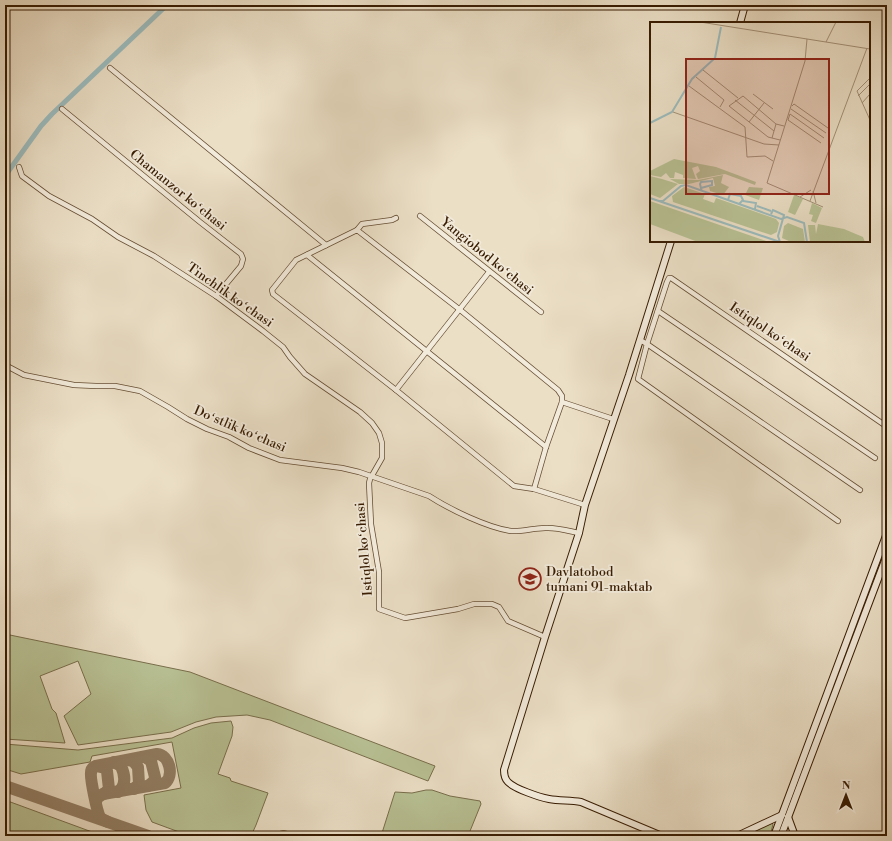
<svg xmlns="http://www.w3.org/2000/svg" width="892" height="841" font-family="'Libre Bodoni',serif">
  <rect width="100%" height="100%" fill="#ebdfc6"/>
  <filter id="stains"><feTurbulence type="fractalNoise" baseFrequency=".005" numOctaves="4"/><feColorMatrix values="0 0 0 0 .2 0 0 0 0 .09 0 0 0 0 .02 0 0 0 .5 -.17"/></filter>
  <radialGradient id="worn" r=".72"><stop offset=".6" stop-color="#630" stop-opacity="0"/><stop offset="1" stop-color="#630" stop-opacity=".3"/></radialGradient>
  <g fill="#b8c194" stroke="#786e4b">
    <polygon points="5,634 190,672 435,766 428,781 270,720 247,715 216,717 196,722 171,732 78,745 64,716 91,694 78,661 40,676 52,709 56,713 65,743 5,739"/>
    <polygon points="231,721 233,727 232,736 218,774 230,778 231,781 268,793 256,825 251,836 190,836 152,822 146,810 144,795 181,788 172,742 92,756 90,762 21,774 5,769 5,744 78,750 172,738 194,728 211,723"/>
    <polygon points="426,790 432,790 450,796 480,801 481,804 468,836 375,836 377,832 382,833 395,792 412,793"/>
    <polygon points="5,800 103,836 5,836"/>
    <polygon points="771,822 773,824 770,836 741,836"/>
  </g>
  <g fill="none" stroke-linecap="round" stroke-linejoin="round">
    <polyline stroke="#9bbbbd" stroke-width="5" points="5,176 41,126 52,114 167,5"/>
    <g stroke="#927e64" stroke-width="12">
      <polyline points="145,757 151,761 155,777 154,781 148,786"/>
      <polyline points="128,760 133,761 138,767 139,784 134,789"/>
      <path d="M114,762L121,766C125,775 127,785 118,792"/>
      <polyline points="96,766 105,768 107,771 109,789 104,794"/>
      <polyline points="5,786 148,836"/>
      <path d="M96,802L97,798L103,794L165,783C174,776 170,755 157,754L96,766C93,767 91,769 91,773C90,778 97,812 100,817C101,819 105,820 108,822"/>
      <polyline points="283,836 284,836"/>
    </g>
    <g stroke="#654d33" stroke-width="6">
      <g id="street">
        <polyline points="110,68 326,245"/>
        <polyline points="62,109 200,222 241,254 243,259 241,266 216,296"/>
        <polyline points="19,167 22,176 49,196 92,219 118,237 154,256 216,296 263,331 283,347 290,357 305,374 360,412 372,423 379,433 382,443 382,458 370,479 369,483 371,524 379,572 379,609 405,618 458,609 474,604 492,604 499,607 508,621 545,637"/>
        <polyline points="420,216 541,312"/>
        <polyline points="357,230 362,224 392,220 396,218"/>
        <polyline points="307,255 546,447"/>
        <polyline points="658,311 875,458"/>
        <polyline points="640,340 647,344 667,282 669,278 671,278 886,426"/>
        <path d="M5,365L24,375L74,385L96,386H115L140,391L168,407L187,419L207,429L229,437L249,448L280,460L342,468L359,472L429,496C449,509 488,528 511,531C524,532 536,527 548,528C559,528 569,531 579,533"/>
        <polyline points="396,390 489,272"/>
        <polyline points="534,489 546,447 562,402"/>
        <polyline points="585,505 534,489 514,486 396,390 273,294 272,290 296,260 357,230 459,309 558,390 562,396 562,402 613,419"/>
        <polyline points="838,521 638,379 647,344 860,490"/>
      </g>
    </g>
    <g stroke="#381c02" stroke-width="8">
      <g id="secondary">
        <polyline points="740,23 745,5"/>
        <polyline points="788,817 795,836"/>
        <path d="M662,836L581,802C570,800 560,801 549,799C539,797 515,789 508,782C505,779 504,775 504,770L545,637L579,533L585,505L629,375L671,241"/>
        <polyline points="737,836 782,815"/>
        <polyline points="774,836 887,533"/>
        <polyline points="781,836 887,555"/>
      </g>
    </g>
    <use href="#street" stroke="#f2eada" stroke-width="4.5"/>
    <use href="#secondary" stroke="#f2eada" stroke-width="6"/>
  </g>
  <defs>
    <g id="school-ring" transform="scale(1.15)"><circle r="9.5" fill="#f2eada" stroke="#8f2418" stroke-width="1.5"/><path d="M0-5L7-2L0 1L-7-2ZM-4 1L0 2.5L4 1V4Q0 6-4 4Z" fill="#8f2418"/></g>
  </defs>
  <g fill-rule="evenodd">
    <use href="#school-ring" x="530" y="579"/>
  </g>
  <g text-anchor="middle" dominant-baseline="central" stroke-width="3.5" stroke-linejoin="round" paint-order="stroke">
    <g font-size="13" fill="#381c02" stroke="#f2eada">
      <text transform="translate(178 190) rotate(39)">Chamanzor koʻchasi</text>
      <text transform="translate(487 256) rotate(39)">Yangiobod koʻchasi</text>
      <text transform="translate(230 295) rotate(35)">Tinchlik koʻchasi</text>
      <text transform="translate(770 332) rotate(34)">Istiqlol koʻchasi</text>
      <text transform="translate(240 429) rotate(23)">Doʻstlik koʻchasi</text>
      <text transform="translate(364 549) rotate(-95)">Istiqlol koʻchasi</text>
    </g>
    <g font-size="13" fill="#381c02" stroke="#f2eada" text-anchor="start">
      <text x="546" y="572">Davlatobod<tspan x="546" dy="15">tumani 91-maktab</tspan></text>
    </g>
  </g>
  <g transform="translate(650 22)">
    <rect width="220" height="220" fill="#ebdfc6"/>
    <path d="M24,137L66,145L106,160L105,163L75,152L48,157L46,152L50,149L48,144L42,146L46,157L33,156V153L25,150L24,156H20L16,151L11,155L0,153V149ZM73,153L71,161L79,165L73,173L60,169L59,165L65,164L63,156L39,162H29L20,157L48,158ZM0,154L12,157L28,162L10,176L0,172ZM34,165L55,172L53,177L64,181L66,176L126,197L129,201L127,210L121,213L23,180L22,174ZM99,165L113,166L109,178L95,173ZM144,173L153,177L145,193L138,190ZM0,179L119,220H48L0,202ZM162,181L172,186L166,201L161,199L163,193L159,192ZM138,201L153,207L155,220H141L132,216L134,204ZM168,202L194,207L213,215L215,220H160L158,203H165L166,212Z" fill="#b8c194"/>
    <path fill="none" stroke="#9bbbbd" stroke-width="2" d="M0,101L22,90L42,57L65,36L71,5M51,166L62,163V159L51,160L50,162L51,166V167L52,169M0,176L130,220M78,178L80,172L91,174L93,178L89,182M8,179H13L31,164L36,163L131,197L137,195L154,201L157,220M93,179L106,181L105,187M107,184L121,189M121,192L123,188L134,193L128,214L130,220"/>
    <path fill="none" stroke="#a39178" stroke-width="1" d="M50,0L220,27M157,17L155,39L117,161L173,185M176,20L186,0M53,48L88,76M46,55L74,78L70,85M220,56L207,69L220,98M39,64L95,105L97,135L115,134L123,139M103,72L123,87M208,74L220,62M85,78L124,109M212,81L220,72M142,84L144,82L178,106M141,87L176,111M23,90L114,122L129,123M99,100L114,81M122,116L126,102M130,118L118,115L79,84L93,74L126,102L134,104M171,121L138,98L140,92L174,116M163,169L166,181M150,175L161,168M160,179L217,26"/>
    <path fill="#8f2418" fill-opacity="0.15" stroke="#8f2418" stroke-width="2" d="M36,37H179V172H36Z"/>
    <rect width="220" height="220" fill="none" stroke="#381c02" stroke-width="2"/>
  </g>
  <rect width="892" height="841" fill="none" stroke="#ebdfc6" stroke-width="20"/>
  <rect x="6" y="6" width="880" height="829" fill="none" stroke="#381c02" stroke-width="2"/>
  <rect x="10" y="10" width="872" height="821" fill="none" stroke="#381c02"/>
  <g transform="translate(846 795)" stroke="#f2eada" stroke-width="3" paint-order="stroke">
  <path d="M0-3L7 15L0 10L-7 15Z" fill="#381c02"/>
  <text y="-6" font-size="11" font-weight="bold" text-anchor="middle" fill="#381c02">N</text>
  </g>
  <rect width="100%" height="100%" filter="url(#stains)"/>
  <rect width="100%" height="100%" fill="url(#worn)"/>
</svg>
